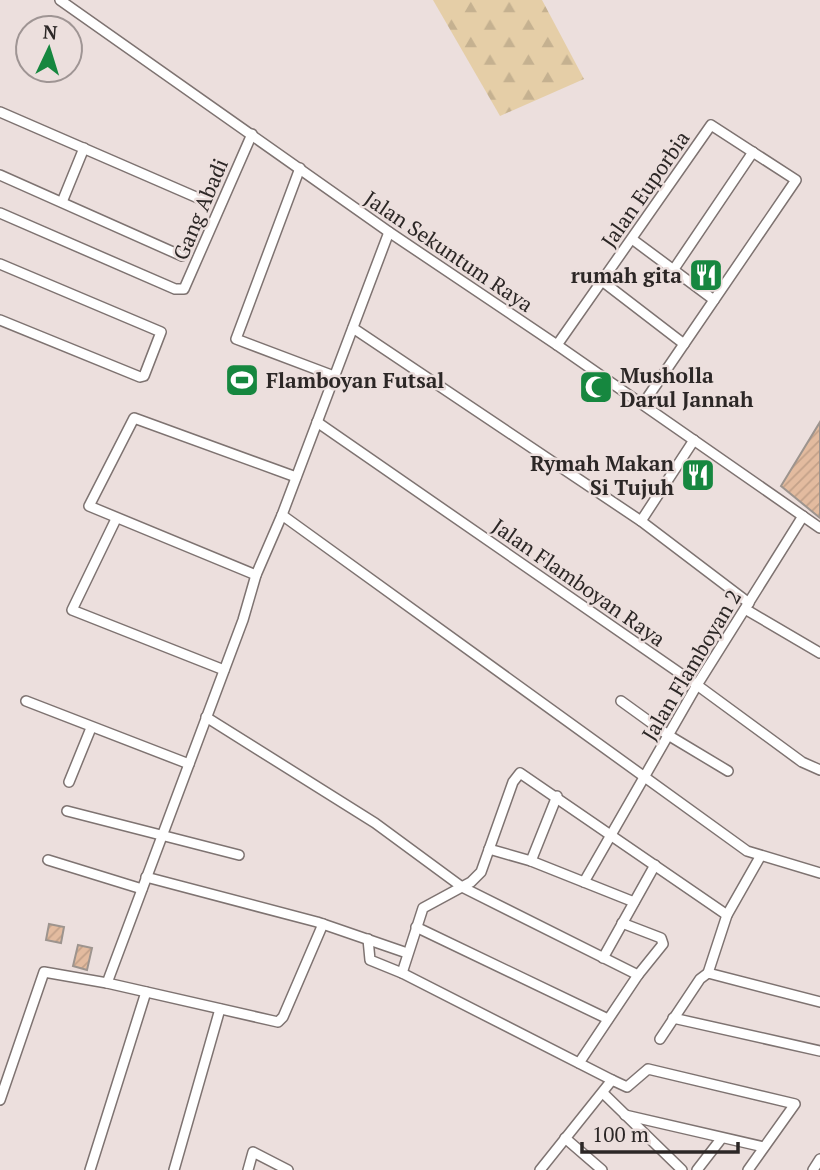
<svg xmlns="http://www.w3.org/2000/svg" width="820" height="1170" font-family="'PT Serif',serif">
  <defs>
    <pattern id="forest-firs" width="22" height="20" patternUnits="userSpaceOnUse" patternTransform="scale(1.75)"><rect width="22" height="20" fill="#e5cea7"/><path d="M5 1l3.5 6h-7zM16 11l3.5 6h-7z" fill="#c5b190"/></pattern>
    <pattern id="building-hatch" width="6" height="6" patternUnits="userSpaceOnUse" patternTransform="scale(1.75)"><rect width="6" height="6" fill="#e3bb9f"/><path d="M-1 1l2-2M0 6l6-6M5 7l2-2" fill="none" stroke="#c3a189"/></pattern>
  </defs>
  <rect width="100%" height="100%" fill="#ecdfdd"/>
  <polygon fill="url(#forest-firs)" points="433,0 542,0 584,79 500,116"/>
  <g fill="url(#building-hatch)" stroke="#9d948e" stroke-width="2">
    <polygon points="820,422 820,518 781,486"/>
    <polygon points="49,924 64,927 61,943 46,940"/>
    <polygon points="78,945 92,948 87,970 73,966"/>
  </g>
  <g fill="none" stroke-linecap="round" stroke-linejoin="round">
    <g stroke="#7e7371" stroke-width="12">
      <g id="street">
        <polyline points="60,0 389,232 557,345 820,528"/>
        <polyline points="0,112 205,201"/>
        <polyline points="300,168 236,339 334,376"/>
        <polyline points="0,175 182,256"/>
        <polyline points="62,202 84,148"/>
        <polyline points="0,213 175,289 184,289 252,134"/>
        <polyline points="632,239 714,300"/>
        <polyline points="0,264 161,332 144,376 140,377 0,320"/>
        <polyline points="674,269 753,152"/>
        <polyline points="602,281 684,344"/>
        <polyline points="353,328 641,521 749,603"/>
        <polyline points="557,345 711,125 796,180 643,404"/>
        <polyline points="317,422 697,685 802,762 820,770"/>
        <polyline points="282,515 747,851 820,873"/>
        <polyline points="116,519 72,610 224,670"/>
        <polyline points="641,521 694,440"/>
        <polyline points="256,575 89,506 134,418 296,477"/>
        <polyline points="745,609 820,653"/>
        <polyline points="26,701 189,764"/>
        <polyline points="621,701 668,735 728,771"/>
        <polyline points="206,717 375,823 462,887 638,975"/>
        <polyline points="69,782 91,728"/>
        <polyline points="67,811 239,855"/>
        <polyline points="489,849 531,861 634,902"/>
        <polyline points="48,860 142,889"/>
        <polyline points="531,861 557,796"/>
        <polyline points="146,877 317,922 407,953"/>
        <polyline points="584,882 697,685 803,516"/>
        <polyline points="416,927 608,1019"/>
        <polyline points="368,939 370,960 402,973 612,1080"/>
        <polyline points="603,958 655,865"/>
        <polyline points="402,973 423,908 471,882 481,872 513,782 520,773 727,915"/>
        <polyline points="708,973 727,915 760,857"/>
        <polyline points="107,983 243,620 256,575 282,515 389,232"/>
        <polyline points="673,1018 820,1051"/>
        <polyline points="660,1039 700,979 708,973 820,1002"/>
        <polyline points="579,1063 638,975 663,944 661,938 622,923"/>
        <polyline points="603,1093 682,1170"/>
        <polyline points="0,1100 44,972 107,983 278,1022 283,1017 323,924"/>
        <polyline points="625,1115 764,1147"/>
        <polyline points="565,1138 602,1170"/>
        <polyline points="90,1170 146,992"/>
        <polyline points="174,1170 220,1009"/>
        <polyline points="248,1170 253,1152 288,1170"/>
        <polyline points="540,1170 612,1080 627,1087 648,1069 795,1104 748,1170"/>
        <polyline points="697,1170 721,1139"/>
        <polyline points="813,1170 820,1159"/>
      </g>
    </g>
    <use href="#street" stroke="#fff" stroke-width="9"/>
  </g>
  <defs>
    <g id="restaurant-square" transform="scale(1.75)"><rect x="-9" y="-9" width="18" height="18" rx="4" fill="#16873f" stroke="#ecdfdd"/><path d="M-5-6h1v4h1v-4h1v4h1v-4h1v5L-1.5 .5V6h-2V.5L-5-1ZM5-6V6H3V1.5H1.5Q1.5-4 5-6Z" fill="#fff"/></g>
    <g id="stadium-square" transform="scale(1.75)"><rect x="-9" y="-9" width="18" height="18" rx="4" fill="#16873f" stroke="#ecdfdd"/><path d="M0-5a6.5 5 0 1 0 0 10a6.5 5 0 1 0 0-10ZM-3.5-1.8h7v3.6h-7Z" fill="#fff"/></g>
    <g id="mosque-square" transform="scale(1.75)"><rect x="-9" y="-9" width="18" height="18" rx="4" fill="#16873f" stroke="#ecdfdd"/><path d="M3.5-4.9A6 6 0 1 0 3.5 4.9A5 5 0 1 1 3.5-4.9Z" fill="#fff"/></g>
  </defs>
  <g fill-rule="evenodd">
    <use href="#restaurant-square" x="706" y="275"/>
    <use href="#stadium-square" x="242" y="380"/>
    <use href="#mosque-square" x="596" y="387"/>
    <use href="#restaurant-square" x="698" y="475"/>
  </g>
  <g text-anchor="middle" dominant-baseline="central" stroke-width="5" stroke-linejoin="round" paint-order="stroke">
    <g font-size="21" fill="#2c2726" stroke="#ecdfdd">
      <text transform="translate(645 189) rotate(-55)">Jalan Euporbia</text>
      <text transform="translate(200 209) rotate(-67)">Gang Abadi</text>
      <text transform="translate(449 251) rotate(34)">Jalan Sekuntum Raya</text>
      <text transform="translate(579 582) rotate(35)">Jalan Flamboyan Raya</text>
      <text transform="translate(691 665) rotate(-59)">Jalan Flamboyan 2</text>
    </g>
    <g font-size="21" font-weight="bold" fill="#2c2726" stroke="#ecdfdd" text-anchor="end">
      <text x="682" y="275">rumah gita</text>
      <text x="620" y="375" text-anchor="start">Musholla<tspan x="620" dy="24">Darul Jannah</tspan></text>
      <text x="266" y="380" text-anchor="start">Flamboyan Futsal</text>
      <text x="674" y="463">Rymah Makan<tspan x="674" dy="24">Si Tujuh</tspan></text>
    </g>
  </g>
  <g transform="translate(49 49) rotate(4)"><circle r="33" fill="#ecdfdd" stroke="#9f9594" stroke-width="2"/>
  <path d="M0-5L12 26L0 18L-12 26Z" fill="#16873f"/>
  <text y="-10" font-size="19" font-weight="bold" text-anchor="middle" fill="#2c2726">N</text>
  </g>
  <path d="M582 1142v10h156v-10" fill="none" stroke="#2c2726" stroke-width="3.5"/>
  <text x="592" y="1142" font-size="21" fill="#2c2726" stroke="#ecdfdd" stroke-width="5" paint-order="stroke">100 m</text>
</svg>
